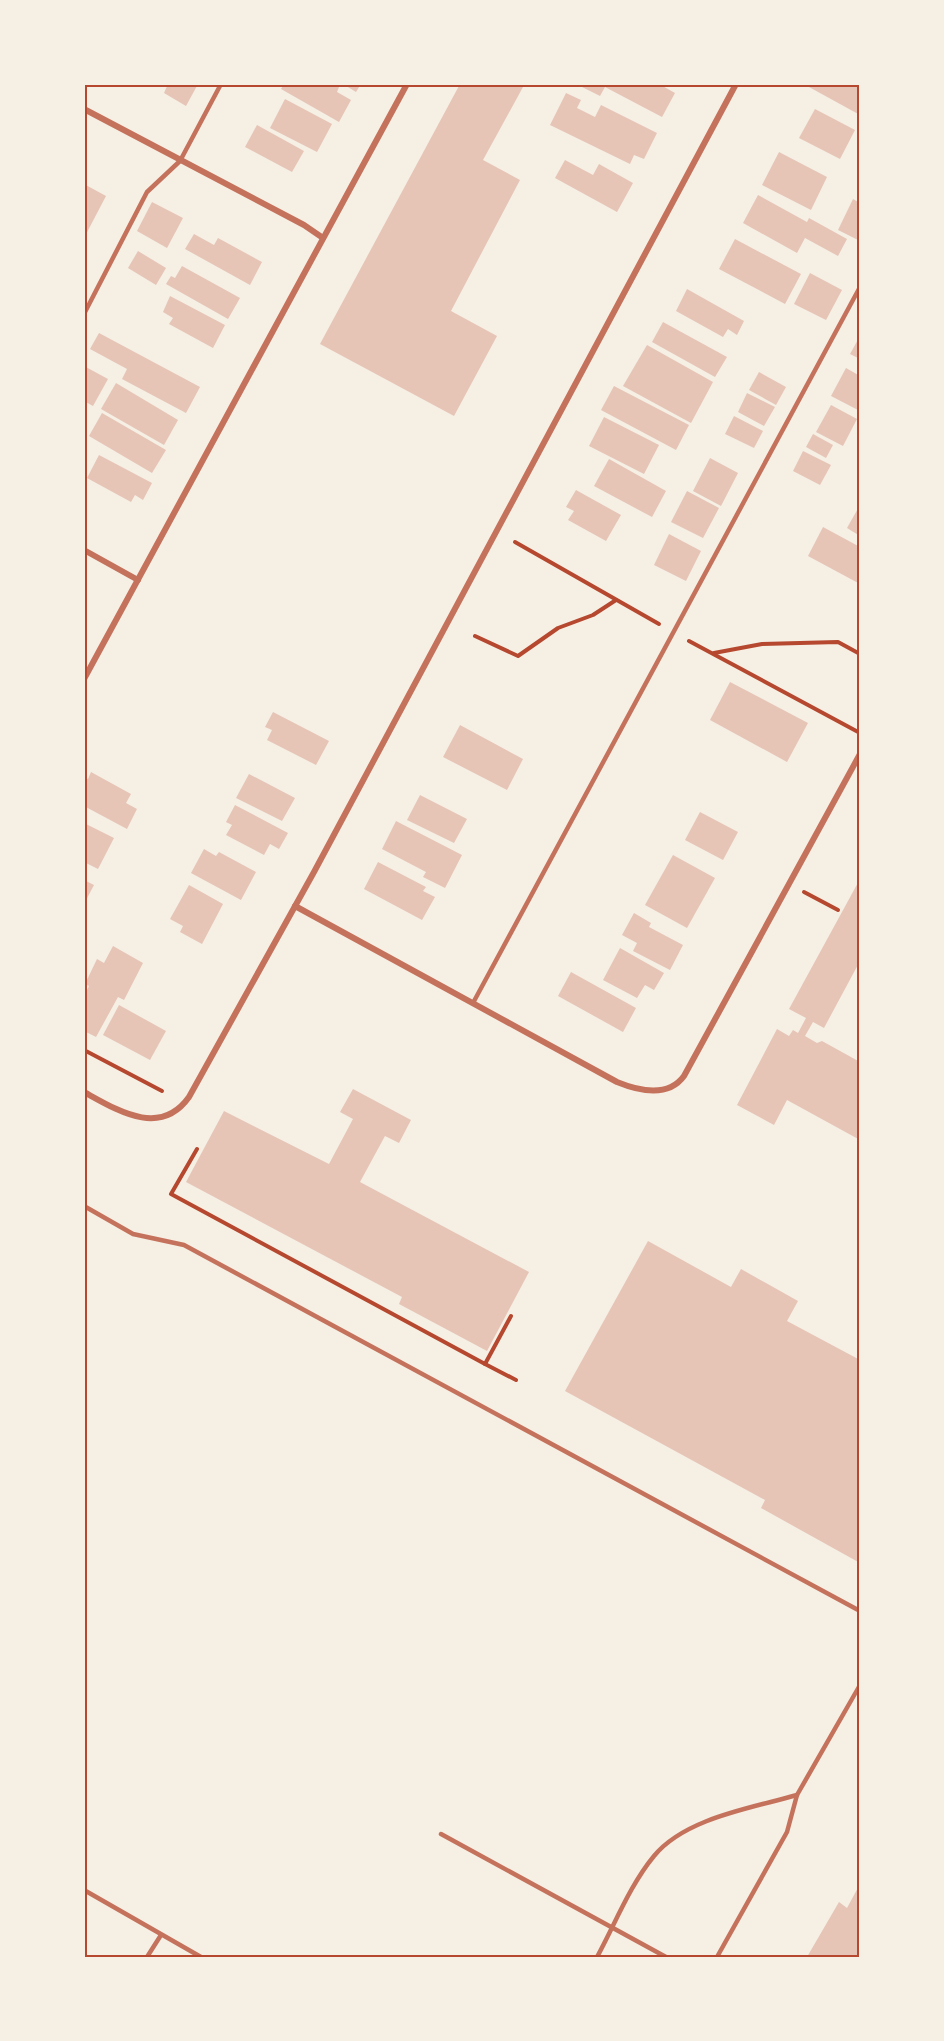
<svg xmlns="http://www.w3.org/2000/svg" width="944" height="2041" font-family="'Archivo Narrow',sans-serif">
  <rect width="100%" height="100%" fill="#f6efe4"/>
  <g fill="#e6c5b7">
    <polygon points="168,84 198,84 186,106 164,93"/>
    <polygon points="284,84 334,84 339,87 337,92 351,100 339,122 281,89"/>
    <polygon points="343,84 361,84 356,92"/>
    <polygon points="460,84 518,84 523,87 483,160 520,180 451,311 497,336 454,416 320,344"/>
    <polygon points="576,84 659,84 675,93 662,117 605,87 600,96"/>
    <polygon points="811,84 860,84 860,115 809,87"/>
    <polygon points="566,93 581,100 577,108 595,117 601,105 657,133 644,159 634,155 630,164 550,125"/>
    <polygon points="285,99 332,124 317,152 270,128"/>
    <polygon points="815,109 855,130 840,159 799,138"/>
    <polygon points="257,125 304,151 292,172 245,147"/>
    <polygon points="779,152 827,177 811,210 762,185"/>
    <polygon points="565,160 593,175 599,164 633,183 617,212 555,178"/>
    <polygon points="84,184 106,196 84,238"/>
    <polygon points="758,195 807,222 809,218 847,239 838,256 805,238 797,253 743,223"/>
    <polygon points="853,199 860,203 860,241 838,230"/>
    <polygon points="152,202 183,218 167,248 137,231"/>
    <polygon points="194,234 214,245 218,238 262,262 250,285 185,249"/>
    <polygon points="735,239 801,274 785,304 719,269"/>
    <polygon points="138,251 166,268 156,285 128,268"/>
    <polygon points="182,266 240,298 228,319 166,284 171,276 175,278"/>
    <polygon points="810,273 842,290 826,320 794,304"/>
    <polygon points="687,289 744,321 737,335 728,329 723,337 676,311"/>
    <polygon points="170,296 225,325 213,348 169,324 173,318 163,312"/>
    <polygon points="663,322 727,357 715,377 652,342"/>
    <polygon points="99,333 200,387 186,413 122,379 127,369 90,349"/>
    <polygon points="860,336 860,359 850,354"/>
    <polygon points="647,345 713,382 691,423 623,386"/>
    <polygon points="84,366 108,379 93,406 84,401"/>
    <polygon points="846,368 860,376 860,406 858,410 831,396"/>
    <polygon points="759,372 786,387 776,405 749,390"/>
    <polygon points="116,383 178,420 164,445 101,409"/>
    <polygon points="614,386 689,425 676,450 601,410"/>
    <polygon points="747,393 775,407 764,426 738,412"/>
    <polygon points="831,405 857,419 843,446 816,432"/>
    <polygon points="102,413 166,450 152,473 89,436"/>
    <polygon points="734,416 763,431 754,448 725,434"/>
    <polygon points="604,417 659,445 644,474 589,446"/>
    <polygon points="813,434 833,445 826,458 806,447"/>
    <polygon points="803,451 831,465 820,485 793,471"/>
    <polygon points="99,455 152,483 143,500 135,495 131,502 87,478"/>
    <polygon points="710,458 738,473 721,506 693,491"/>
    <polygon points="609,459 666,491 652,517 594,486"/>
    <polygon points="576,490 621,515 606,541 568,520 574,511 566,507"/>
    <polygon points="687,491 719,508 703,538 671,522"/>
    <polygon points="860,505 860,536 847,528"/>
    <polygon points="823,527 860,547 860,584 808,556"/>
    <polygon points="669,534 701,551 686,581 654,565"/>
    <polygon points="730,682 808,723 787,762 710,720"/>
    <polygon points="273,712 329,741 316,765 267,740 272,730 265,727"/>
    <polygon points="460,725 523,759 507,790 443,757"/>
    <polygon points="91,772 131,794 126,803 137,809 127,829 84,806 84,777 88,779"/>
    <polygon points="249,774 295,798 282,821 236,798"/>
    <polygon points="420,795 467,819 454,843 407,820"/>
    <polygon points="235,805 288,833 279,849 270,844 264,855 226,835 232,825 226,822"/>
    <polygon points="700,812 738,832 723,860 685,840"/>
    <polygon points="396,821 462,855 445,888 423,877 426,872 382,849"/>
    <polygon points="84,823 114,838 98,869 84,862"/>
    <polygon points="204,849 216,856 219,852 256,872 241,900 191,873"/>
    <polygon points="673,855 715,878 687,928 645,905"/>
    <polygon points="378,862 426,887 423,891 435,897 422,920 364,889"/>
    <polygon points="860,879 860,961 824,1028 813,1022 805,1036 817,1043 822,1041 860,1062 860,1140 787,1100 774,1125 737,1105 777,1029 789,1036 793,1030 798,1033 806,1018 789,1009"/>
    <polygon points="84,880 94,885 84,904"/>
    <polygon points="189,885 223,904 202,944 180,932 183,926 170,919"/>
    <polygon points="634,913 651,923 649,927 683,945 670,970 633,951 637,943 622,935"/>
    <polygon points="113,946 143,963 124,1000 118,997 96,1037 84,1031 84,996 89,986 85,984 97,959 104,963"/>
    <polygon points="620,948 664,973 654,990 645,985 637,998 603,980"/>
    <polygon points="571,972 636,1008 623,1032 558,996"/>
    <polygon points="119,1005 166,1031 150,1060 103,1035"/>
    <polygon points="353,1089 411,1120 399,1143 385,1136 360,1182 529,1272 487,1351 399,1304 402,1297 186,1182 224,1111 329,1164 353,1119 340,1112"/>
    <polygon points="648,1241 731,1287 741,1269 798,1301 787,1321 860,1360 860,1563 761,1508 765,1500 565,1391"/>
    <polygon points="860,1884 860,1957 807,1957 839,1902 847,1908"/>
  </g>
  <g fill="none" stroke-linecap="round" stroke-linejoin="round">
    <g stroke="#b5482f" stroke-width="4">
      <polyline points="515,542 659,624"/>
      <polyline points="475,636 518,656 558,628 593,615 616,600"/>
      <polyline points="689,641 860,733"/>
      <polyline points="714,653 762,644 838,642 860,654"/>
      <polyline points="804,892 838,910"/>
      <polyline points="84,1050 162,1091"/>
      <polyline points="197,1149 171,1194 485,1364 511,1316"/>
      <polyline points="485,1364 516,1380"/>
    </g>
    <g stroke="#c5725c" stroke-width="4.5">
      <polyline points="84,314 147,192 180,161 221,84"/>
      <polyline points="473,1003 860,287"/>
      <polyline points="84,1206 133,1234 184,1245 860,1611"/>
      <polyline points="441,1834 666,1957"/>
      <polyline points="84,1890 201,1957"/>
      <polyline points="147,1957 161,1935"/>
      <path d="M597,1957C615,1924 630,1885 654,1856C685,1818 752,1808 797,1795"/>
      <polyline points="717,1957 787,1832 797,1795 860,1685"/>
    </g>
    <g stroke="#c5725c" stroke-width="6">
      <polyline points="84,109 304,225 323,238"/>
      <polyline points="84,550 138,580"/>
      <polyline points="84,679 407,84"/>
      <path d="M295,906L617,1082C639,1091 668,1098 684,1076L860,754"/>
      <path d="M84,1092C117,1110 160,1138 189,1097L314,872L736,84"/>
    </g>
  </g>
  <rect width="944" height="2041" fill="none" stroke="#f6efe4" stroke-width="171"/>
  <rect x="86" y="86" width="772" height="1870" fill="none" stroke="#b5482f" stroke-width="2"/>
</svg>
